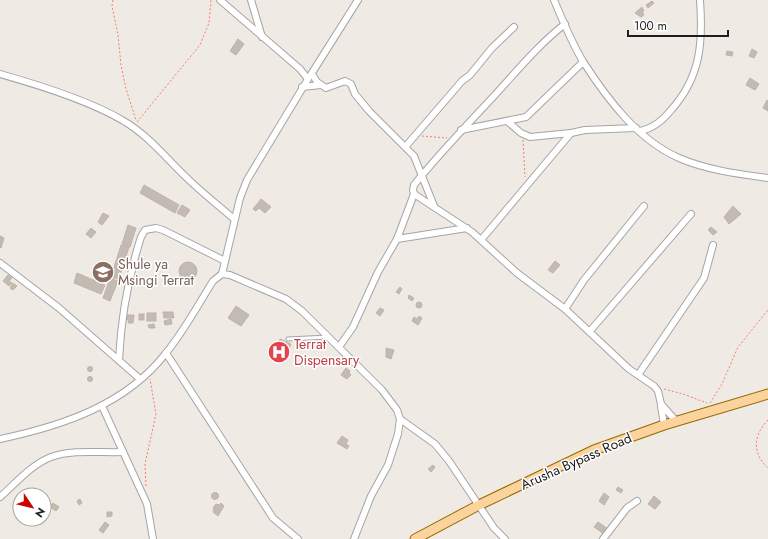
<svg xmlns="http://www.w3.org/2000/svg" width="768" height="539" font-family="Jost,sans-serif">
  <rect width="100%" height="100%" fill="#efebe4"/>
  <g fill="#c3bbb3" stroke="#c0b2a6">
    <polygon points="652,1 654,3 648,8 646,5"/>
    <polygon points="642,7 644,11 642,12 644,15 641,17 635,13"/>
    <circle cx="650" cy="27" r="2.5"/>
    <polygon points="238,39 244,44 236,55 230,51"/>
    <polygon points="752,49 757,52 754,58 749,56"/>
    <polygon points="727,51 733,52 732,56 726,55"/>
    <polygon points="750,78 759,84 755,90 746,85"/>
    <polygon points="767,100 768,101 768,111 763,108"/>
    <polygon points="144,185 179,205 175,213 140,193"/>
    <polygon points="261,199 271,207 265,213 259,208 256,211 253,209"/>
    <polygon points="182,205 190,210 185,217 177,213"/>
    <polygon points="733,206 741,214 729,224 724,217"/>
    <polygon points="103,213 109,216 102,225 98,222"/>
    <polygon points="128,225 136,228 130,247 122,244"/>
    <polygon points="711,227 717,232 713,235 708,230"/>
    <polygon points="91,228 96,232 91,238 86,234"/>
    <polygon points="0,236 4,238 1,248 0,247"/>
    <polygon points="121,245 129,247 119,279 111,277"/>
    <polygon points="555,261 560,265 553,273 548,270"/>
    <circle cx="188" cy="271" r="9"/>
    <polygon points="77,273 105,285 101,294 74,283"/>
    <polygon points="8,275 12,278 9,281 12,283 9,286 3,281"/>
    <polygon points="110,278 118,281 110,301 103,298"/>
    <polygon points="13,283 17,286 13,290 10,288"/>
    <polygon points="400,287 402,289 399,294 396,292"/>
    <polygon points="409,295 414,298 412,301 408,298"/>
    <circle cx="419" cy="305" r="3"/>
    <polygon points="236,306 249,315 241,326 228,318"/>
    <polygon points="380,308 384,310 380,316 376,313"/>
    <polygon points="163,312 173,312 174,318 164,318"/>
    <rect x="147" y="313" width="9" height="8"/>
    <rect x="139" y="314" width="5" height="6"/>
    <polygon points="125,315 134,315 133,323 128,323 129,320 124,320"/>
    <polygon points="419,316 422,318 418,325 412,321 414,317 417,319"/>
    <polygon points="171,319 172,324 165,325 164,321"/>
    <polygon points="154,324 155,328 149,328 148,325"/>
    <polygon points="280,339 291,344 283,363 269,355"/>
    <polygon points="386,348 394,350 391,359 386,357"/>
    <circle cx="90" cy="369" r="2.5"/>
    <polygon points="346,368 350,371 349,373 351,375 347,379 341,375"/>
    <circle cx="90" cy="379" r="2.5"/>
    <polygon points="342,436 348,440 346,444 349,446 347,449 337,443"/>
    <polygon points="433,465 435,467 431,472 428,469"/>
    <polygon points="618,487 623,490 621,493 616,490"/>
    <circle cx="215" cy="496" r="3.5"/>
    <polygon points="604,493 609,497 604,505 599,501"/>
    <polygon points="654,496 661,502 655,509 648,504"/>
    <polygon points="80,499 82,503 79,505 77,501"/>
    <polygon points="53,503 59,507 56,511 50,507"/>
    <polygon points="221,503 224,506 218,516 213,512 214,509 213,508 216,504 219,505"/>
    <polygon points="107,512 112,512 112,516 107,517"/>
    <polygon points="105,522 109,525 103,533 99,530"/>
    <polygon points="598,522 608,529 604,534 594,527"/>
  </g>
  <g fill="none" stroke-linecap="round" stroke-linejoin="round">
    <g stroke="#a5a5a5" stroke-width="5">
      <polyline id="service" points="288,339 328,337"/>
    </g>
    <g stroke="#a5a5a5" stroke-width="8">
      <g id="minor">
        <polyline points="220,0 300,69 308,79 247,180 240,198 222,274"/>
        <polyline points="251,0 262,37"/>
        <path d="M554,0C563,21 572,44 584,63C608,100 638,140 679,158C707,170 738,174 768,178"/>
        <path d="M0,74C39,85 88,100 122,120C147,134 166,158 186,177C201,192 218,205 234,219"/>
        <polyline points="312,74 317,82 326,88 345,81 351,84 355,94 369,111 414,156 434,206"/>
        <polyline points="310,76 358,0"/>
        <polyline points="302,87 321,85"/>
        <polyline points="507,121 521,133 530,137 571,133"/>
        <polyline points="461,130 526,117 583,62"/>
        <path d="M640,131C654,128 663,120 672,109C701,76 703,42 700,0"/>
        <polyline points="406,146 462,81 470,75 492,48 514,27"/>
        <polyline points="414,194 472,232 517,273 565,309 629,369 654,386 658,391 661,404 676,421"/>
        <polyline points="397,239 467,228"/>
        <polyline points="481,240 571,133 585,130 636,128"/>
        <polyline points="0,263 59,308 140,379"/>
        <polyline points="565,309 584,280 644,206"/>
        <polyline points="590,331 691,214"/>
        <path d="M339,347L353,327L378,272L397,239L414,194L413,190L414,185C439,154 467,125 494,96C517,71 538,45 565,24"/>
        <polyline points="166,353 273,518 298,539"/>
        <path d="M119,360C121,317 128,278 141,237L145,230L156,228L163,230L225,261"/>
        <polyline points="638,375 704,278 713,245"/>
        <polyline points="102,406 147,504 153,539"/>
        <polyline points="661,406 664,425"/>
        <polyline points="400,419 435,444 449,461 494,528 505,539"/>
        <path d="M0,439C62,426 126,405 166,353C184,331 198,305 213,281L222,274L230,275L286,299L302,311L382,390L397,410L400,419L398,434L388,465L371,496L354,539"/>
        <path d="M0,497C15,484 32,464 51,457C73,449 100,453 123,452"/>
        <polyline points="603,539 627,508 637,501"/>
      </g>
    </g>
    <g stroke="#976701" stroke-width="11">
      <polyline id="primary" points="415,539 479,505 594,450 664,425 768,394"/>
    </g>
    <g stroke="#f97b6a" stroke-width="1" stroke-dasharray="2 2" stroke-linecap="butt">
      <polyline points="113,0 112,6 118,35 121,65 126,89 136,120"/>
      <polyline points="137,122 200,45 209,23 211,0"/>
      <polyline points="422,136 447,138"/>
      <polyline points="523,140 525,177"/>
      <polyline points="664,389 683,394 707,403"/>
      <polyline points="710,403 722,384 738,347 768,310"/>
      <path d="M768,420C753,435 752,454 768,468"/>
      <polyline points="146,486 145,464 156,414 150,379"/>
    </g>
    <use href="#service" stroke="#fff" stroke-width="3"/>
    <use href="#minor" stroke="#fff" stroke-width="6"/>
    <use href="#primary" stroke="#fbd39c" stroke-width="9"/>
  </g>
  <defs>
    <g id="school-disc" transform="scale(1.15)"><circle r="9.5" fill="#8d6e63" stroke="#fff"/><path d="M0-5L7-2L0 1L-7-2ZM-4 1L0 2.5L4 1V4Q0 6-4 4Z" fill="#fff"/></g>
    <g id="hospital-disc" transform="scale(1.15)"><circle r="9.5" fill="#e0444e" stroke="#fff"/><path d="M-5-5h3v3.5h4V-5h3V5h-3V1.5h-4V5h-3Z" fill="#fff"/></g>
  </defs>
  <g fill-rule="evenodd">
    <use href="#school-disc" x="103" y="272"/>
    <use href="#hospital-disc" x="279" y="352"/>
  </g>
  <g text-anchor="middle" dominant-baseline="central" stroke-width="3" stroke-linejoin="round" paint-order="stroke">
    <g font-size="14" fill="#785e54" stroke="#fff" text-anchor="start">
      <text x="118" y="264">Shule ya<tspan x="118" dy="16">Msingi Terrat</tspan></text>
    </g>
    <g font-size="14" fill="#be3a42" stroke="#fff" text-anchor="start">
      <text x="294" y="344">Terrat<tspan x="294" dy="16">Dispensary</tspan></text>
    </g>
    <g font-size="14" fill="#1e1e1e" stroke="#fff">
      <text transform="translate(576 461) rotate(-24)">Arusha Bypass Road</text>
    </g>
  </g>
  <g transform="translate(32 507) rotate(125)"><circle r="19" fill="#ffffff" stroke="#a5a5a5"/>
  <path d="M0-3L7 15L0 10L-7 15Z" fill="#cb0401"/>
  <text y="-6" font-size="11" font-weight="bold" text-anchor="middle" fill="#1e1e1e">N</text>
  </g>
  <path d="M628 30v6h100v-6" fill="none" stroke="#1e1e1e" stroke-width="2"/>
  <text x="634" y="30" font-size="12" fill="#1e1e1e" stroke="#ffffff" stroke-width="3" paint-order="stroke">100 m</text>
</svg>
